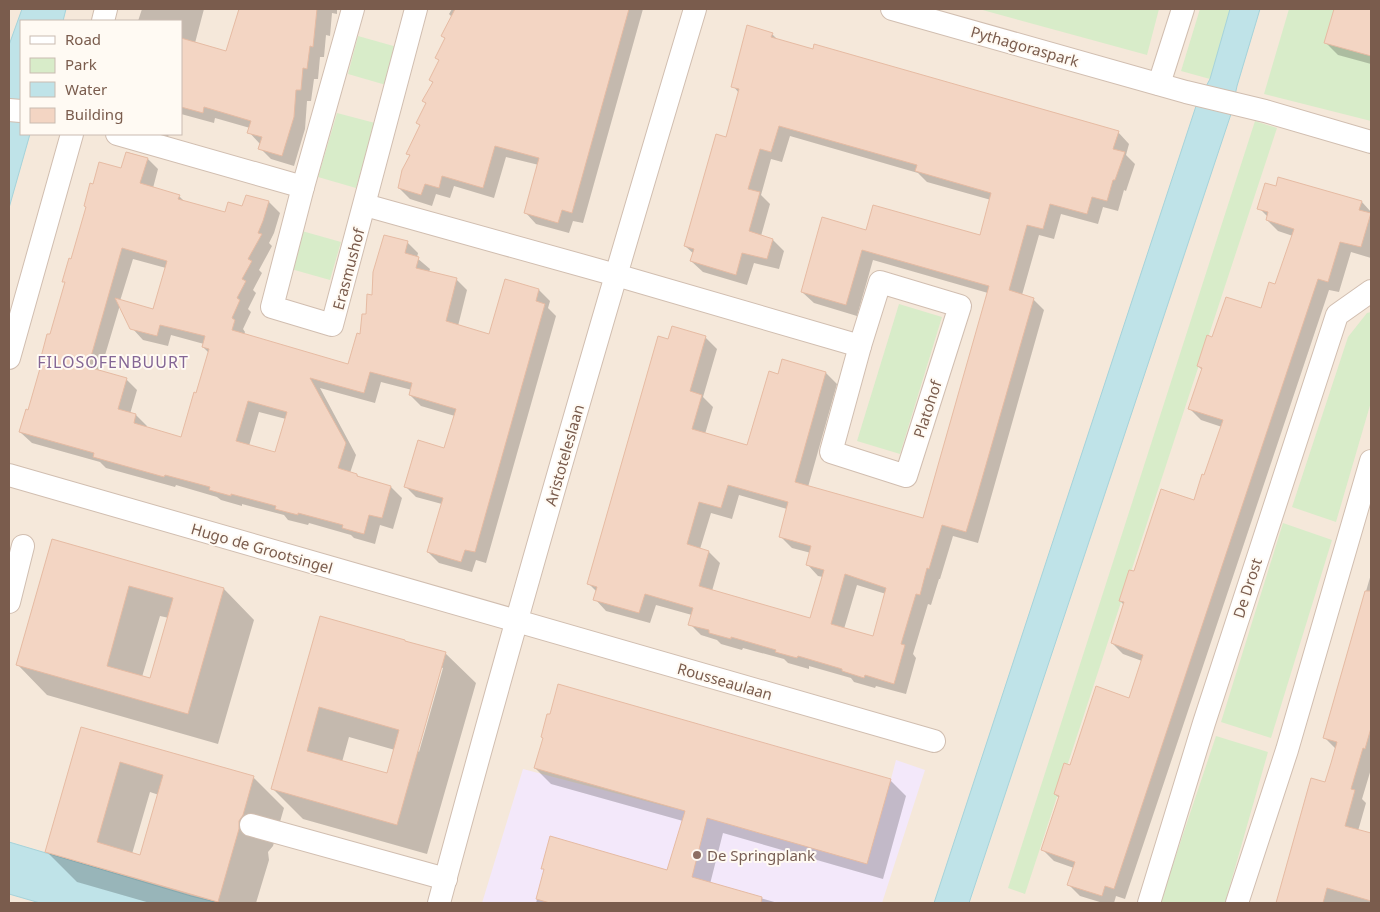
<svg xmlns="http://www.w3.org/2000/svg" width="1380" height="912" font-family="'Noto Sans',sans-serif">
  <rect width="100%" height="100%" fill="#fdf6ec"/>
  <path fill="#f5e8da" fill-rule="evenodd" d="M9,9H1371V903H9ZM21,21H181V134H21Z"/>
  <polygon fill="#f3e8fa" points="696,723 891,779 896,760 925,770 882,903 482,903 523,769 672,808"/>
  <g fill="#d8ecc9">
    <polygon points="979,9 1159,9 1147,55"/>
    <polygon points="1200,9 1230,9 1210,79 1181,71"/>
    <polygon points="1289,9 1371,9 1371,121 1264,94"/>
    <polygon points="358,36 397,47 386,85 348,74"/>
    <polygon points="337,113 375,123 356,188 318,177"/>
    <polygon points="1255,121 1277,128 1025,894 1008,888"/>
    <polygon points="302,231 341,242 330,280 291,269"/>
    <polygon points="899,304 942,317 900,454 857,441"/>
    <polygon points="1371,312 1371,402 1336,522 1292,507 1348,337 1367,313"/>
    <polygon points="1283,523 1332,540 1271,738 1221,722"/>
    <polygon points="1216,736 1268,752 1225,903 1160,903"/>
  </g>
  <g fill="#bfe3e8" stroke="#a5d3da">
    <polygon points="22,9 66,9 63,21 21,21 21,134 30,134 9,208 9,45"/>
    <polygon points="1230,9 1260,9 1237,86 1231,114 969,903 934,903 1197,103 1210,79"/>
    <polygon points="9,842 191,896 219,903 40,903 9,894"/>
  </g>
  <g fill="#0003" fill-rule="evenodd">
    <polygon points="142,9 204,9 195,43 227,53 240,9 337,9 337,14 332,13 330,36 326,35 324,57 320,57 318,79 314,79 311,101 307,101 305,129 294,166 271,159 260,148 260,144 249,132 250,128 215,118 214,123 181,114 181,21 138,21"/>
    <polygon points="452,9 581,9 585,10 585,9 643,9 583,223 573,221 569,233 536,224 525,212 539,165 506,157 494,198 454,186 450,198 436,194 432,206 410,199 399,188 410,156 407,153 421,126 418,123 427,105 424,101 433,83 430,80 440,61 437,58 446,39 443,36 452,17 449,14"/>
    <polygon points="1336,9 1371,9 1371,64 1338,55 1326,43"/>
    <path d="M772,34L778,40L1118,132L1129,144L1126,155L1135,164L1126,191L1124,190L1118,211L1103,207L1098,224L1061,214L1054,239L1039,235L1022,295L1033,299L1044,310L988,508L978,543L953,536L940,579H939L931,605L928,604L913,654L916,658L906,694L876,686L875,688L854,682L851,678L809,666V669L788,663L784,659L743,648L742,650L721,644L717,640L701,635L690,624L692,615L656,605L650,623L606,611L595,599L597,592L589,584L669,341L705,337L717,349L703,397L713,407L705,434L748,447L778,376L783,361L826,373L837,384L808,487L923,520L988,293L873,260L857,316L814,303L802,292L867,231L981,237L991,200L927,182L918,173L790,136L782,162L771,159L761,195L770,204L761,236L773,240L784,251L779,269L754,263L747,285L703,272L691,261L694,254L685,246L727,139L739,93L733,86ZM739,495L787,509L780,536L792,548L811,553L807,564L818,576L823,577L811,619L712,591L720,563L709,552L700,549L711,513L732,519ZM857,585L886,594L874,637L844,629Z"/>
    <polygon points="144,134 169,134 166,142"/>
    <path d="M127,152L147,158L158,169L153,188L179,196L185,202L226,213L243,208L269,202L280,213L274,233L269,243L272,246L259,270L262,273L253,290L256,293L248,309L251,312L243,329L245,332L244,335L349,365L362,335L373,296L407,242L418,253L417,258L430,269L429,272L456,279L467,290L458,326L490,335L539,290L550,301L548,308L556,316L486,563L476,560L472,572L439,563L428,552L442,504L416,497L405,486L445,449L455,416L421,406L410,395L412,390L381,382L375,403L320,388L356,455L350,473L357,475L360,478L391,487L402,498L393,529L380,525L375,544L354,538L351,535L309,523L308,525L288,520L284,515L242,504V506L221,500L217,497L176,485L175,487L106,468L100,462L32,443L20,432L29,411L66,284L64,281L72,261L94,185L122,170ZM133,259L166,268L153,311L120,301ZM120,305L132,328L143,340L168,346L171,335L204,344L203,347L209,353L197,395L182,439L146,428L147,426L136,415L130,414L137,390L126,379L100,372ZM259,412L286,419L276,454L249,446Z"/>
    <polygon points="1362,202 1371,212 1371,258 1351,252 1339,292 1329,290 1125,899 1116,896 1114,903 1103,903 1080,896 1069,885 1074,868 1054,861 1043,850 1060,799 1055,794 1071,767 1129,699 1142,661 1123,654 1112,643 1124,605 1120,601 1135,573 1195,502 1205,476 1222,427 1201,420 1190,409 1202,370 1198,366 1213,338 1261,310 1276,286 1293,236 1278,231 1267,220 1268,217 1259,208"/>
    <path d="M53,541L224,589L254,620L218,744L47,695L17,664ZM160,616L169,618L151,680L142,677Z"/>
    <polygon points="1371,574 1371,769 1362,799 1366,803 1358,831 1371,834 1371,903 1277,903 1312,780 1326,784 1336,749 1324,737"/>
    <path d="M321,618L445,653L476,683L427,854L303,819L272,788ZM440,667L443,668L419,752L417,750ZM349,737L395,750L388,775L342,762Z"/>
    <path d="M82,728L253,777L284,808L273,846L268,852L269,860L256,903H150L77,882L47,852ZM150,792L159,795L141,856L132,854Z"/>
    <polygon points="535,768 890,780 906,796 883,879 723,833 710,884 778,903 536,903 545,871 543,868 668,872 683,821 551,784"/>
  </g>
  <g fill="#f3d5c3" stroke="#e6bba3" fill-rule="evenodd">
    <polygon points="239,9 317,9 313,47 310,46 307,69 303,68 301,90 296,90 294,117 282,156 258,149 262,137 247,133 251,121 204,107 203,113 181,107 181,38 226,51"/>
    <polygon points="455,9 629,9 572,213 562,210 558,223 524,213 539,158 495,146 483,188 442,176 439,188 425,184 421,195 398,188 402,170 410,155 406,154 420,125 416,123 426,103 422,101 433,82 429,80 439,60 435,58 445,38 441,36"/>
    <polygon points="1334,9 1371,9 1371,56 1324,43"/>
    <path d="M747,25L773,33L771,37L813,49L814,44L1119,131L1113,149L1125,152L1115,180H1113L1107,201L1092,197L1087,214L1050,204L1043,229L1027,225L1009,290L1034,298L977,496L966,532L942,525L929,569L927,568L920,595L916,594L901,644L905,645L894,684L865,675L864,678L842,671V669L798,656L797,658L775,652L776,650L731,637V639L709,633V630L688,625L693,608L645,594L639,613L593,600L597,587L587,584L658,336L668,339L672,326L706,336L690,391L702,395L692,429L747,445L769,371L778,374L782,359L826,372L795,482L923,518L989,286L862,250L846,305L801,292L822,217L866,230L873,205L980,235L991,193L915,171L917,165L779,126L771,152L760,149L748,189L760,192L749,231L773,239L767,259L742,253L736,275L690,261L694,249L684,246L716,134L726,137L739,89L731,87ZM728,485L788,502L779,537L811,546L806,565L824,570L810,618L699,586L709,551L687,544L699,502L721,508ZM845,574L886,588L873,636L831,624Z"/>
    <path d="M126,152L148,158L140,183L180,195L178,199L225,212L228,202L242,206L246,195L269,201L263,221L258,233L262,234L248,259L252,261L242,279L246,281L237,298L240,300L232,318L235,320L232,330L348,364L357,333L360,334L362,314H366L367,294L372,295L373,272L384,235L408,241L405,253L419,257L416,268L457,278L446,321L489,334L505,279L539,289L536,301L545,304L475,552L465,550L461,562L427,552L443,498L404,487L418,440L444,448L456,409L409,395L412,383L370,372L364,393L310,378L346,443L338,468L357,474V476L391,486L382,518L369,515L364,534L342,528L343,525L298,513V515L275,509L276,506L231,494V496L209,490L210,487L165,475L164,477L93,457L94,453L19,432L26,409L28,410L43,358L41,357L47,334H50L65,282H62L69,258L71,259L86,207L84,206L90,183L93,184L99,162L121,168ZM122,248L167,261L153,309L115,298L130,329L157,336L160,325L205,336L202,347L209,349L196,393L194,392L181,437L134,423L136,414L118,409L127,378L88,367ZM248,401L287,412L275,452L236,441Z"/>
    <polygon points="1278,177 1362,201 1359,210 1371,213 1361,247 1340,242 1328,282 1318,279 1114,889 1105,886 1102,896 1067,885 1075,862 1041,850 1059,796 1054,794 1064,763 1070,765 1096,686 1129,698 1143,655 1111,643 1124,602 1119,601 1129,570 1134,571 1161,489 1194,500 1202,474 1204,475 1223,420 1188,409 1202,368 1197,366 1207,335 1212,337 1226,297 1261,308 1269,282 1275,284 1294,229 1266,220 1268,212 1257,209 1265,183 1276,186"/>
    <path d="M52,539L224,588L188,714L16,665ZM129,586L173,598L150,678L107,666Z"/>
    <polygon points="1365,591 1371,591 1371,728 1365,749 1363,748 1351,789 1355,790 1345,826 1371,833 1371,901 1327,888 1323,903 1276,903 1311,778 1325,782 1331,763 1337,742 1323,738"/>
    <path d="M320,616L405,640V641L446,652L397,825L271,789ZM319,707L399,730L387,773L307,751Z"/>
    <polygon points="558,684 891,779 867,864 707,818 692,877 762,897 761,903 550,903 536,899 544,869 541,869 550,836 667,870 685,811 534,768 543,738 541,737 547,714 550,714"/>
    <path d="M81,727L254,776L243,815L239,821V829L218,902L45,852ZM120,762L163,775L140,855L97,842Z"/>
  </g>
  <g fill="none" stroke-linecap="round" stroke-linejoin="round">
    <g stroke="#d1beb0" stroke-width="24">
      <g id="street">
        <polyline points="353,9 303,187 272,307 332,325 416,9"/>
        <polyline points="892,9 1186,92 1265,111 1371,142"/>
        <polyline points="103,21 106,9"/>
        <polyline points="1159,84 1183,9"/>
        <polyline points="9,110 21,111"/>
        <polyline points="117,134 303,187"/>
        <polyline points="365,205 616,275 860,346"/>
        <polygon points="880,282 960,306 906,476 831,452 860,346"/>
        <polyline points="9,358 72,134"/>
        <polyline points="9,475 934,741"/>
        <polyline points="9,602 23,546"/>
        <polyline points="251,825 446,879"/>
        <path d="M439,903C519,604 606,306 695,9"/>
        <polyline points="1149,903 1204,723 1337,315 1371,291"/>
        <polyline points="1237,903 1287,750 1371,461"/>
      </g>
    </g>
    <use href="#street" stroke="#fff" stroke-width="22"/>
  </g>
  <circle fill="#8d6e63" stroke="#fffaf3" stroke-width="2" cx="697" cy="855" r="5"/>
  <g text-anchor="middle" dominant-baseline="central" stroke-width="4" stroke-linejoin="round" paint-order="stroke">
    <g font-size="15" fill="#7a5c4d" stroke="#fffaf3">
      <text transform="translate(1025 46) rotate(16)">Pythagoraspark</text>
      <text transform="translate(348 269) rotate(-75)">Erasmushof</text>
      <text transform="translate(927 409) rotate(-72)">Platohof</text>
      <text transform="translate(564 455) rotate(-74)">Aristoteleslaan</text>
      <text transform="translate(262 548) rotate(16)">Hugo de Grootsingel</text>
      <text transform="translate(1247 588) rotate(-72)">De Drost</text>
      <text transform="translate(725 681) rotate(16)">Rousseaulaan</text>
    </g>
    <g font-size="15" fill="#785e54" stroke="#fffaf3" text-anchor="start">
      <text x="707" y="855">De Springplank</text>
    </g>
    <g font-size="16" letter-spacing="1" fill="#846695" stroke="#fffaf3">
      <text x="113" y="362">FILOSOFENBUURT</text>
    </g>
  </g>
  <rect width="1380" height="912" fill="none" stroke="#7a5c4d" stroke-width="20"/>
  <rect x="20" y="20" width="162" height="115" fill="#fffaf3" stroke="#cabbb1"/>
  <rect x="30" y="36" width="25" height="8" fill="#ffffff" stroke="#cabbb1"/>
  <text x="65" y="45" font-size="15" fill="#7a5c4d">Road</text>
  <rect x="30" y="58" width="25" height="15" fill="#d8ecc9" stroke="#cabbb1"/>
  <text x="65" y="70" font-size="15" fill="#7a5c4d">Park</text>
  <rect x="30" y="82" width="25" height="15" fill="#bfe3e8" stroke="#cabbb1"/>
  <text x="65" y="95" font-size="15" fill="#7a5c4d">Water</text>
  <rect x="30" y="108" width="25" height="15" fill="#f3d5c3" stroke="#cabbb1"/>
  <text x="65" y="120" font-size="15" fill="#7a5c4d">Building</text>
</svg>
